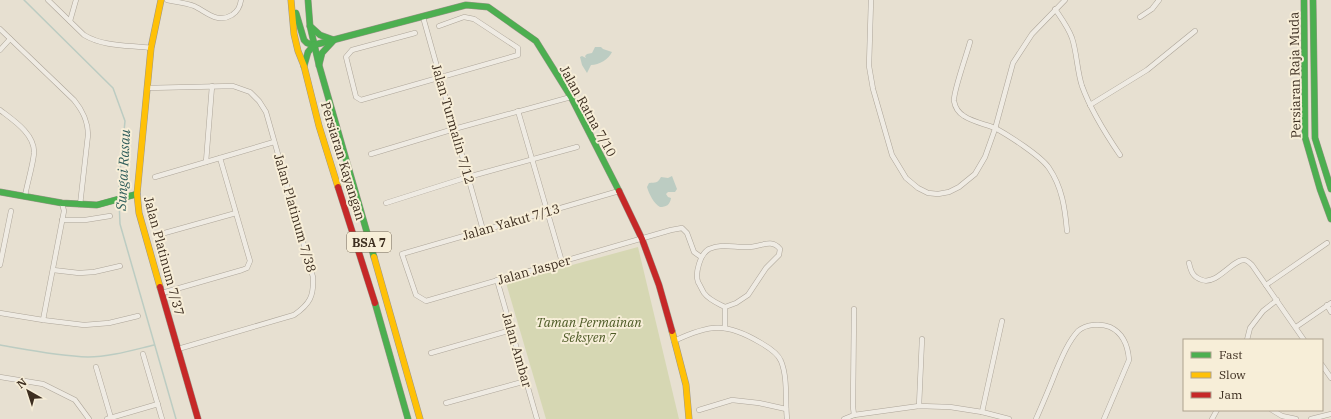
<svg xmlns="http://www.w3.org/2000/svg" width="1331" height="419" font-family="'IBM Plex Serif',serif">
  <rect width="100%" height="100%" fill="#e7e0d1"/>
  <polygon fill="#d6d7b3" points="638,247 679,419 546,419 506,283"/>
  <g fill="#bcccc2">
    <path d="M595,47H601L603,49L612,52C609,59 599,65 591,65L587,73L582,65L580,57L582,56L586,58L585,56L587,54L592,53Z"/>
    <path d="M672,176L677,189L675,192H668L666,194L668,197L671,198C670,205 666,207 660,207C654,204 649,194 647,187L649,183C656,182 657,184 661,177L668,178Z"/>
  </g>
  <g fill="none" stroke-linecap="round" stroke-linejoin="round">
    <g stroke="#bcccc2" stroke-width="1.5">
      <polyline points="24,0 113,88 125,121 119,182 119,197"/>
      <polyline points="119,200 120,224 176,419"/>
      <path d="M0,345C29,350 58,356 88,357C110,357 133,350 154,345"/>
    </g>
    <g stroke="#ada599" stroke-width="5.5">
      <g id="street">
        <path d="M48,0L84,35C104,47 129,45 151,48"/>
        <path d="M167,0C176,2 186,3 194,6C207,12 217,24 232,15C238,11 240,7 241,0"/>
        <polyline points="871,0 869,66 873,89 892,155 906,178 918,188 928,193 938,194 949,192 959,187 975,174 985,157 995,129 1013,63 1032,34 1065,0"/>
        <path d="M1055,9C1061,18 1068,27 1072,38C1077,53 1077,71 1082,86C1091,111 1105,133 1120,155"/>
        <polyline points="423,17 483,230"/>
        <polyline points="1140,17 1152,9 1159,0"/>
        <polyline points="70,21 76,0"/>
        <path d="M0,29L74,100C83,111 88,121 88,135L80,205"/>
        <polyline points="415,33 352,50 346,57 356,97 361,100 518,55 518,48 474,19 464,17 439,26"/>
        <path d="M970,42C967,54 953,92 954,101C955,107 959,113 964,116C973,122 985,124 995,128C1008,135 1041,156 1049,168C1062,187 1065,208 1067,231"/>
        <polyline points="0,50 10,39"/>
        <path d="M147,88L233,86L250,92L259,101L266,112L313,277C314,296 310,304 294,315L178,349"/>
        <polyline points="1090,105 1147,70 1195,31"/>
        <path d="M0,110C13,120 35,134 34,153C33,165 27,184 25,196"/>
        <polyline points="518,111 562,262"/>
        <polyline points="371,154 454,129 571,97"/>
        <polyline points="206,162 212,86"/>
        <polyline points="155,177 274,142"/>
        <polyline points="619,191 402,254 416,295 426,301 671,230 682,228 687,233 694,252 701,257"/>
        <polyline points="386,203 468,177 577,147"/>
        <polyline points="62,220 85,220 110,216"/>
        <polyline points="161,234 236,213"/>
        <path d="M1189,263C1191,272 1193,277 1202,280C1217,285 1232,260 1244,260C1247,260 1249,262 1252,265L1304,340"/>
        <polyline points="0,265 11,211"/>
        <polyline points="53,270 79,273 94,272 120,266"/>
        <polyline points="497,280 537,419"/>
        <polyline points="1266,285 1327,243"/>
        <polyline points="162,293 242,270 247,268 250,261 220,158"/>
        <polyline points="1327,305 1331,312"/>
        <path d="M725,307C717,303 709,300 704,293C702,290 700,285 698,282C695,273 700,254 709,249C723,243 735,248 749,247C761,247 771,238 780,249L779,255L766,268L748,295L736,303L725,307V328"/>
        <polyline points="854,309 853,407 854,415"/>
        <polyline points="0,313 43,320 84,325 109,323 138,316"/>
        <polyline points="43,320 64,211 62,203"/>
        <polyline points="1296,327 1331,303"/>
        <polyline points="1247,340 1250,328 1263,311 1277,300"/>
        <path d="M674,341C710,324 726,322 761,343C768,347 778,353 781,361C788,378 785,401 787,419"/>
        <polyline points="431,353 511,330"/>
        <polyline points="143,354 162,419"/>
        <polyline points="1322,365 1331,378"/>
        <polyline points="96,367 111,418"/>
        <polyline points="0,377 43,384 75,400 89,419"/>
        <polyline points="446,403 526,381"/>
        <polyline points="919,406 922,339"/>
        <polyline points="699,410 732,400 759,403 786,409"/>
        <polyline points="1272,410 1282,416 1296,419"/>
        <polyline points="982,412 1002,321"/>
        <polyline points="107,419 158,404"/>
        <polyline points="844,419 854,415 919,406 950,407 982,412 1009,419"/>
        <path d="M1036,419C1043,403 1050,387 1056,371C1062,357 1068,342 1078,331C1086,324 1101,323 1110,327C1123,333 1128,346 1129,360L1104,419"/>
        <polyline points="1212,419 1217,410"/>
        <polyline points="1311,419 1331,414"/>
      </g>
    </g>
    <g stroke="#9c958a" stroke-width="7">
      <g id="fast">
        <polyline points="308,0 310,26 319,65 374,257"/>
        <polyline points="1304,0 1305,137 1320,189 1331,219"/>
        <polyline points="1313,0 1315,138 1331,189"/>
        <polyline points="296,13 304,40 307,43 314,45"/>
        <polyline points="310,26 320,35 334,40 322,53 319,65"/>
        <polyline points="314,45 466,5 488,7 536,41 571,97 619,191"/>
        <polyline points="304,66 308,52 314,45"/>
        <polyline points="0,192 62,203 97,205 137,194"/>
        <polyline points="375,303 408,419"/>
      </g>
    </g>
    <g stroke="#9c958a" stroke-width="7">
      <g id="slow">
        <polyline points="291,0 294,34 298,51 304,66 319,126 338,187"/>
        <polyline points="374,257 420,419"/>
        <polyline points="160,287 139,213 137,194 151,48 161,0"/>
        <polyline points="672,331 686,385 689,419"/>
      </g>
    </g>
    <g stroke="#9c958a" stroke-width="7">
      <g id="jam">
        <polyline points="338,187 375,303"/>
        <polyline points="619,191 642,239 659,285 672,331"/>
        <polyline points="160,287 198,419"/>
      </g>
    </g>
    <use href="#street" stroke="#efebe3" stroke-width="4.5"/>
    <use href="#fast" stroke="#4caf50" stroke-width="6"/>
    <use href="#slow" stroke="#ffc107" stroke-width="6"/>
    <use href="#jam" stroke="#c62828" stroke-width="6"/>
  </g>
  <g text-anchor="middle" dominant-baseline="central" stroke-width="4" stroke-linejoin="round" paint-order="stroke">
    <rect fill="#f7eed8" stroke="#756857" stroke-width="1" x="347" y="232" width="44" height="20" rx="3"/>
    <g font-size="12" font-weight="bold" fill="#3d2e20">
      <text x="369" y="242">BSA 7</text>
    </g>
    <g font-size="13" fill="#3d2e20" stroke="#f7eed8">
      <text transform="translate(1295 75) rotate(-91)">Persiaran Raja Muda</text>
      <text transform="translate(588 111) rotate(61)">Jalan Ratna 7/10</text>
      <text transform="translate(453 124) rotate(74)">Jalan Turmalin 7/12</text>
      <text transform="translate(343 161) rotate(73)">Persiaran Kayangan</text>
      <text transform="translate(295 213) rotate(74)">Jalan Platinum 7/38</text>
      <text transform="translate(511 222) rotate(-16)">Jalan Yakut 7/13</text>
      <text transform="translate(164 256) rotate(75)">Jalan Platinum 7/37</text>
      <text transform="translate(534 270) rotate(-16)">Jalan Jasper</text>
      <text transform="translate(517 350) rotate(74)">Jalan Ambar</text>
    </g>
    <g font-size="13" font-style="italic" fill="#4d5a26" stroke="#f7eed8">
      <text x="589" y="322">Taman Permainan<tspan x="589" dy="15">Seksyen 7</tspan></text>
    </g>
    <g font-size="14" font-style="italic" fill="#2f5d5a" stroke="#f7eed8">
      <text transform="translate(123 170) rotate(-87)">Sungai Rasau</text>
    </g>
  </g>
  <rect x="1183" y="339" width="140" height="72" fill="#f7eed8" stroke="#ada18e"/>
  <rect x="1191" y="352" width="20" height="6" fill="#4caf50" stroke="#ada18e"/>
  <text x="1219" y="359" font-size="12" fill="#3d2e20">Fast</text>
  <rect x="1191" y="372" width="20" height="6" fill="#ffc107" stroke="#ada18e"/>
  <text x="1219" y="379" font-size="12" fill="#3d2e20">Slow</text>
  <rect x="1191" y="392" width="20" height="6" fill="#c62828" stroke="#ada18e"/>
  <text x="1219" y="399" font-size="12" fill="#3d2e20">Jam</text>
  <g transform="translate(28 391) rotate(321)" stroke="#f7eed8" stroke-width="3" paint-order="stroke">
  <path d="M0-3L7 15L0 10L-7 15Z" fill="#3d2e20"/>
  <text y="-6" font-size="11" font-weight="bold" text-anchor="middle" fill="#3d2e20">N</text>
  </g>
</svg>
